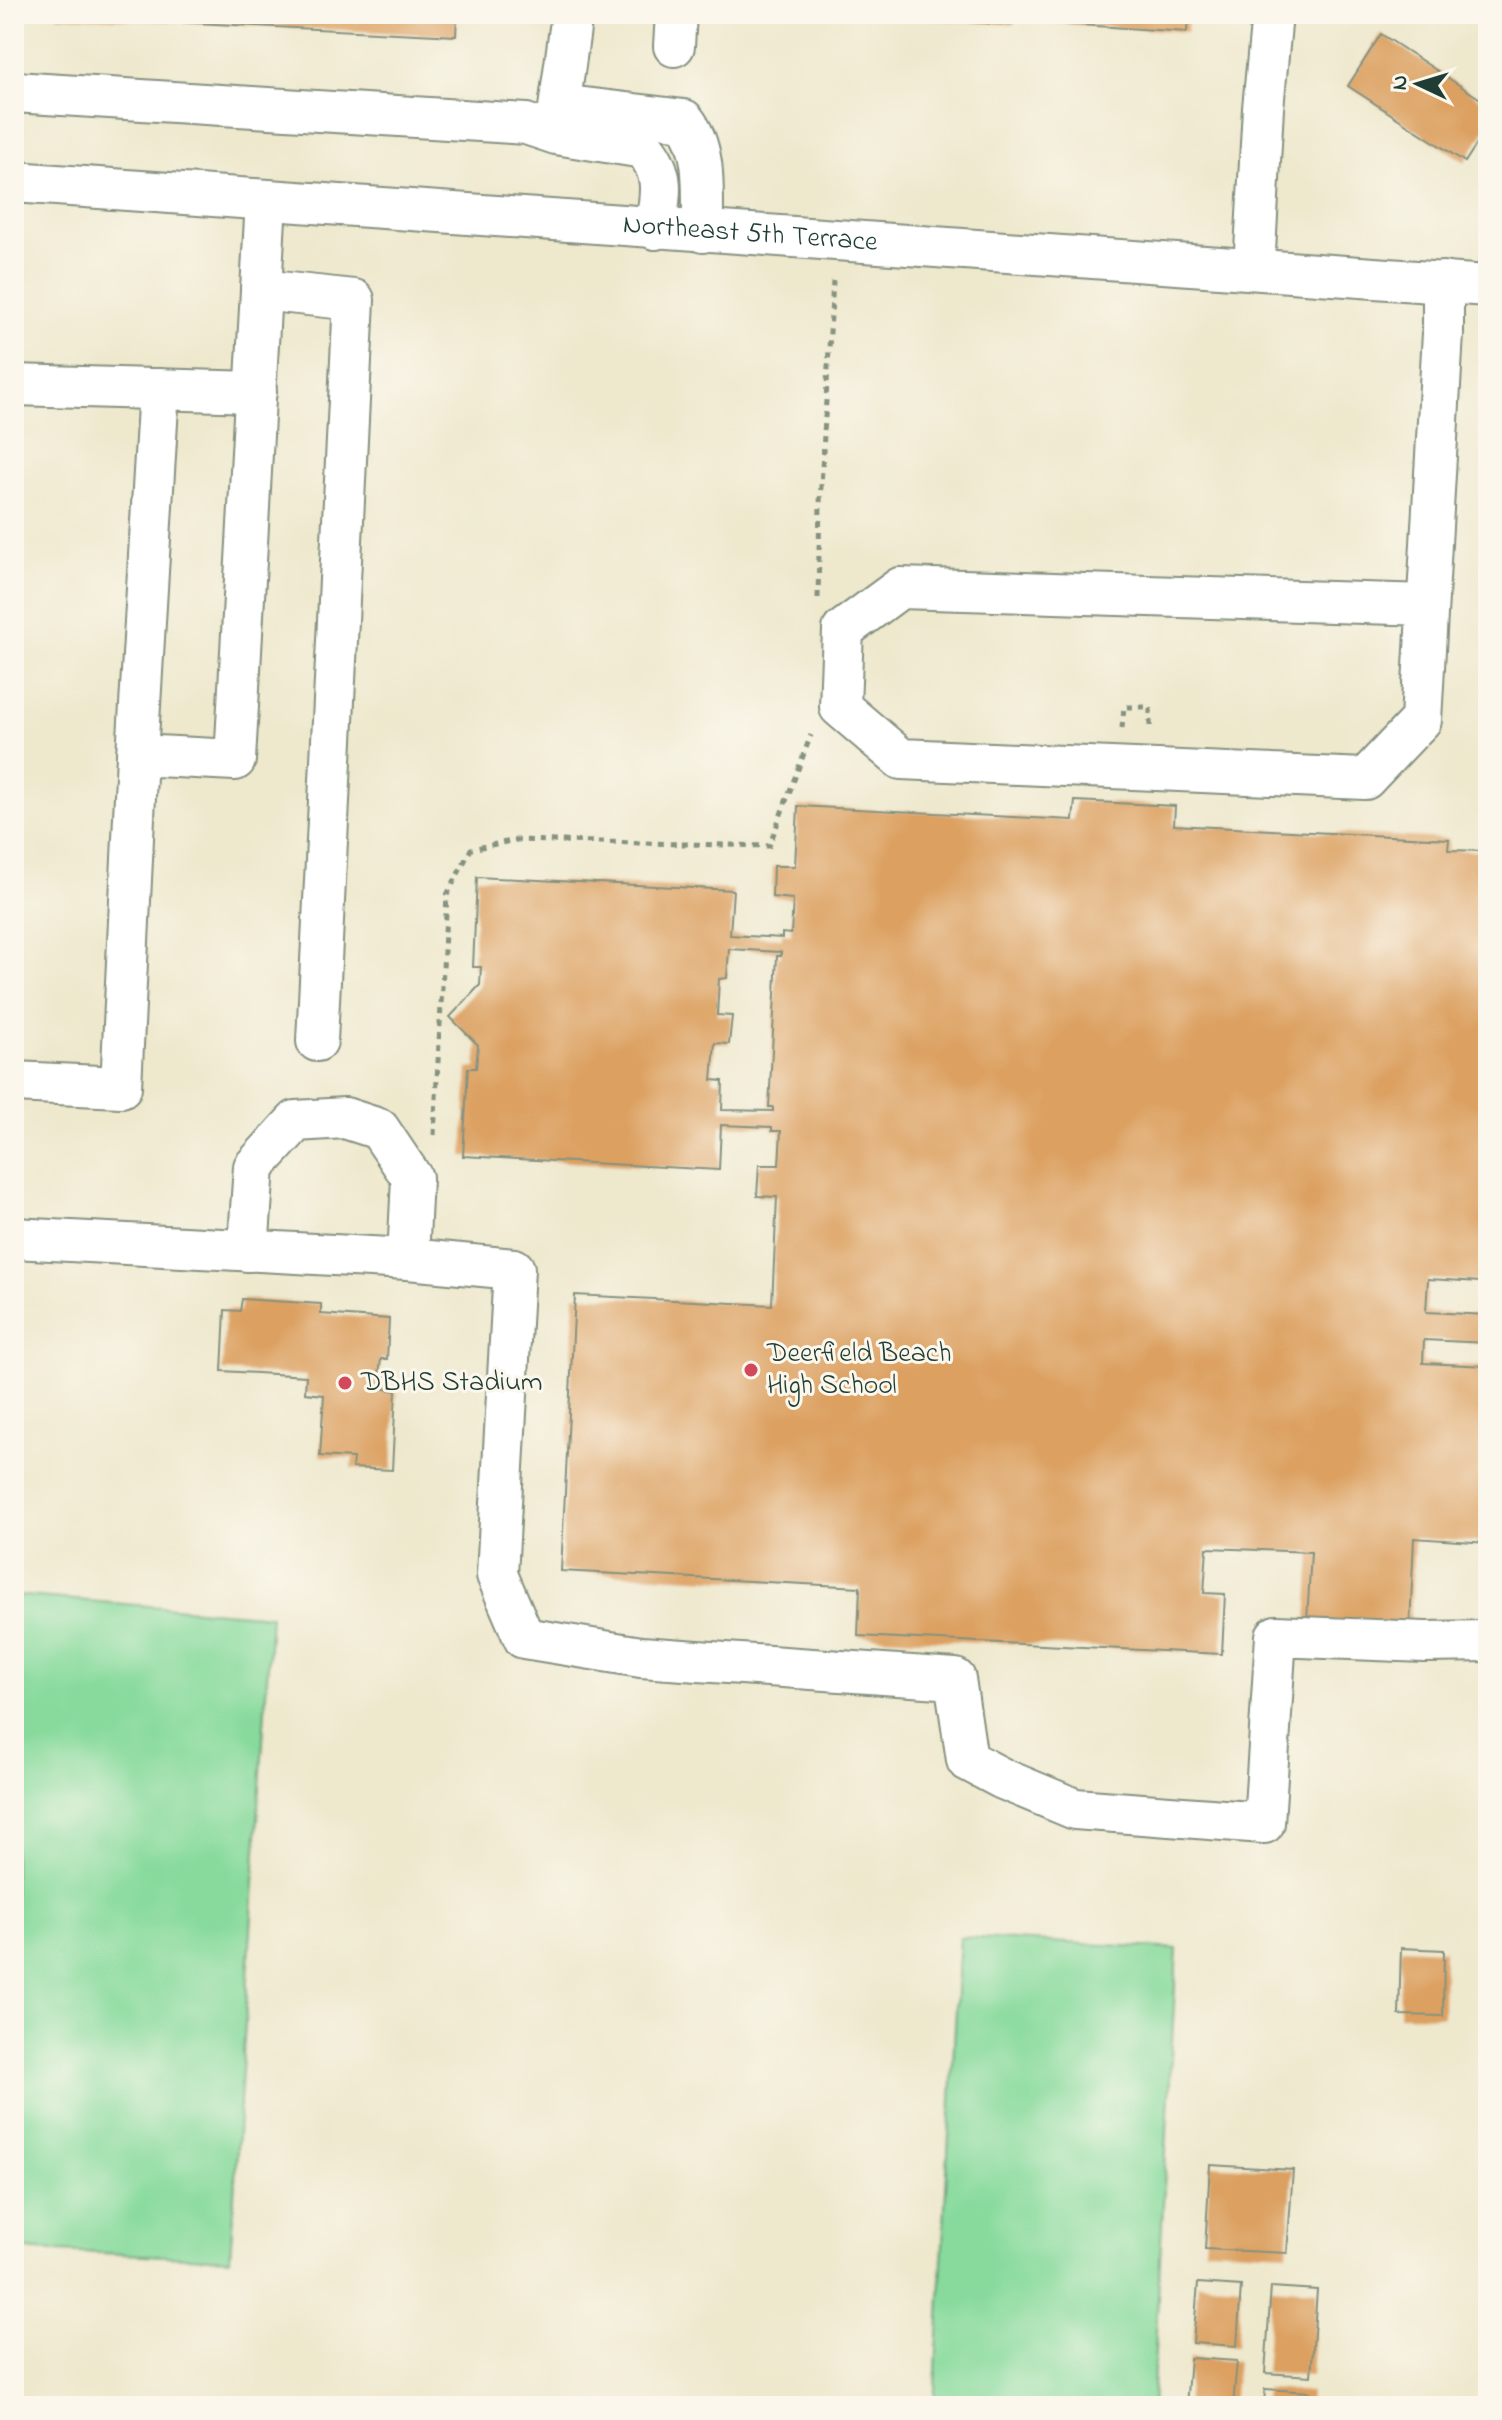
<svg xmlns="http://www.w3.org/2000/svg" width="1502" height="2420" font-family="'Indie Flower',sans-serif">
  <rect width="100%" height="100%" fill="#fbf7ec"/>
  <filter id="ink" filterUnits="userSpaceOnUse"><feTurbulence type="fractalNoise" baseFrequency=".0125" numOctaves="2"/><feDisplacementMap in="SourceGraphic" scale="16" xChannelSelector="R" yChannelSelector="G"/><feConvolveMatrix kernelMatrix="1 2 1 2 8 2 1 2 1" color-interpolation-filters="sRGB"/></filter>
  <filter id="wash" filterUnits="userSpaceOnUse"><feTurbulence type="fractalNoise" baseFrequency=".006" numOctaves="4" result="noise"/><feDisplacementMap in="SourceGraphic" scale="32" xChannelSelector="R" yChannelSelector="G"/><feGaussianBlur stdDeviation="1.8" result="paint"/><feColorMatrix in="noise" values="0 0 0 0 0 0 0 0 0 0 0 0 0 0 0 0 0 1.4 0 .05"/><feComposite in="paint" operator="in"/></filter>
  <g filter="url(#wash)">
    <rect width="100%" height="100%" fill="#eee8cd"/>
    <g fill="#87da9c" stroke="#538c68" stroke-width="2">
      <polygon points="14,1595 271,1616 230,2259 14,2249"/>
      <polygon points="960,1937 1177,1949 1152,2406 934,2406"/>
    </g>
    <g id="blocks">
      <g fill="#dca061" fill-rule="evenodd">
        <polygon points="57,14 457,14 456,36 57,16"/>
        <polygon points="880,14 1014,14 1013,25 880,16"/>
        <polygon points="1050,14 1188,14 1187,32 1050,23"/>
        <polygon points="1381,34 1488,104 1488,126 1465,162 1348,86"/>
        <path d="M1075,801L1175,806L1174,825L1449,839L1448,850L1488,851V1304L1481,1303V1282L1428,1279L1426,1312L1488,1315V1343L1424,1340L1423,1363L1488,1366V1543L1414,1538L1410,1626L1307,1621L1311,1552L1207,1548L1204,1593L1225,1594L1222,1654L858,1636L860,1587L561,1571L575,1295L772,1305L777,1197L757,1196L759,1165H779L781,1131H772V1127L721,1125L719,1170L463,1156L468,1068H476L478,1045L450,1017L480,985L481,967H473L477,877L733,890L730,935L782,938V933L791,934L793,899L772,897L773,866H795L798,806L1073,820ZM729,949L781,952V956H777L769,1107H773V1111L722,1110L723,1081L712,1080L715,1043L729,1044L732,1016L717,1015L719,979L727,978Z"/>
        <polygon points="242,1299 321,1304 321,1314 389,1319 387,1359 381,1359 379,1375 385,1377 385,1389 396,1391 392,1470 352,1468 353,1458 320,1456 324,1395 305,1393 306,1376 222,1371 225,1310 240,1311"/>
        <polygon points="1401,1948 1444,1950 1443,2016 1399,2015"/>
        <polygon points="1210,2165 1293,2170 1287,2253 1205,2249"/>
        <polygon points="1198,2283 1241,2286 1237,2346 1193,2343"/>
        <polygon points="1271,2287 1317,2290 1311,2376 1265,2373"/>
        <polygon points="1190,2358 1237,2361 1233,2406 1186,2406"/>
        <polygon points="1265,2389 1310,2392 1309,2406 1264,2406"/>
      </g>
    </g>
  </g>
  <g filter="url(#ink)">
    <use href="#blocks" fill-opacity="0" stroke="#869280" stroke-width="2"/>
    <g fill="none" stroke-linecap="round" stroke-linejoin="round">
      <g stroke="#869280" stroke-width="44">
        <g id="minor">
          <polyline points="674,46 676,14"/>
          <path d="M14,92L526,124L556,134L644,148C667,176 660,197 655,229"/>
          <path d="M560,105L684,120C708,150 702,194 703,232"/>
          <polyline points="556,130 572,14"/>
          <path id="s1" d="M14,182L1488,286"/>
          <polyline points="1254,269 1263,108 1272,14"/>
          <polyline points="261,290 354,300 317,1041"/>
          <polyline points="14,385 256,392"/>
          <polyline points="1427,605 900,588 843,630 840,707 901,759 1365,779 1421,720 1443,333 1443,282"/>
          <polyline points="137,755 159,389"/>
          <polyline points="14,1082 121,1087 137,755 235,760 266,200"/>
          <polyline points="14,1238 408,1259 514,1269 497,1575 524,1638 641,1657 955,1679 967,1760 1003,1779 1075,1809 1264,1823 1276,1636 1425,1642 1488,1641"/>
          <polyline points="248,1251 254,1167 296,1121 345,1118 379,1129 412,1178 408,1259"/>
        </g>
      </g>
      <g stroke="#869280" stroke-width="5" stroke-dasharray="6 6" stroke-linecap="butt">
        <polyline points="818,598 820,503 833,281"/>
        <polyline points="1122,728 1124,707 1150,707 1150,729"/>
        <polyline points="434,1135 447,895 471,849 516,840 769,846 811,735"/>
      </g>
      <use href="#minor" stroke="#fff" stroke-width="40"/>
    </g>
  </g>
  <g fill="#d1495b" stroke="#fbf7ec" stroke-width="3">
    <circle cx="751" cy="1370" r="8"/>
    <circle cx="345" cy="1383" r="8"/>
  </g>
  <g text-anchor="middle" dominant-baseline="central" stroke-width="6" stroke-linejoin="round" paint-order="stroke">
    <g font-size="28" fill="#1f3d34" stroke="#fbf7ec">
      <text stroke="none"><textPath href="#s1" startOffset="738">Northeast 5th Terrace</textPath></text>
    </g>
    <g font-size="28" fill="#1f3d34" stroke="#fbf7ec" text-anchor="start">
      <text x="767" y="1354">Deerfield Beach<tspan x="767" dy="32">High School</tspan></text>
      <text x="361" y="1383">DBHS Stadium</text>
    </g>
  </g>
  <rect width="1502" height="2420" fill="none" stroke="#fbf7ec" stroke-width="48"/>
  <g transform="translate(1418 84) rotate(274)" stroke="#fbf7ec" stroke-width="6" paint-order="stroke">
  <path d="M0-6L14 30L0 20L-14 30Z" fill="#1f3d34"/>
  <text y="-12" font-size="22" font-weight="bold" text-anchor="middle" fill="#1f3d34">N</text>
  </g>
</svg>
